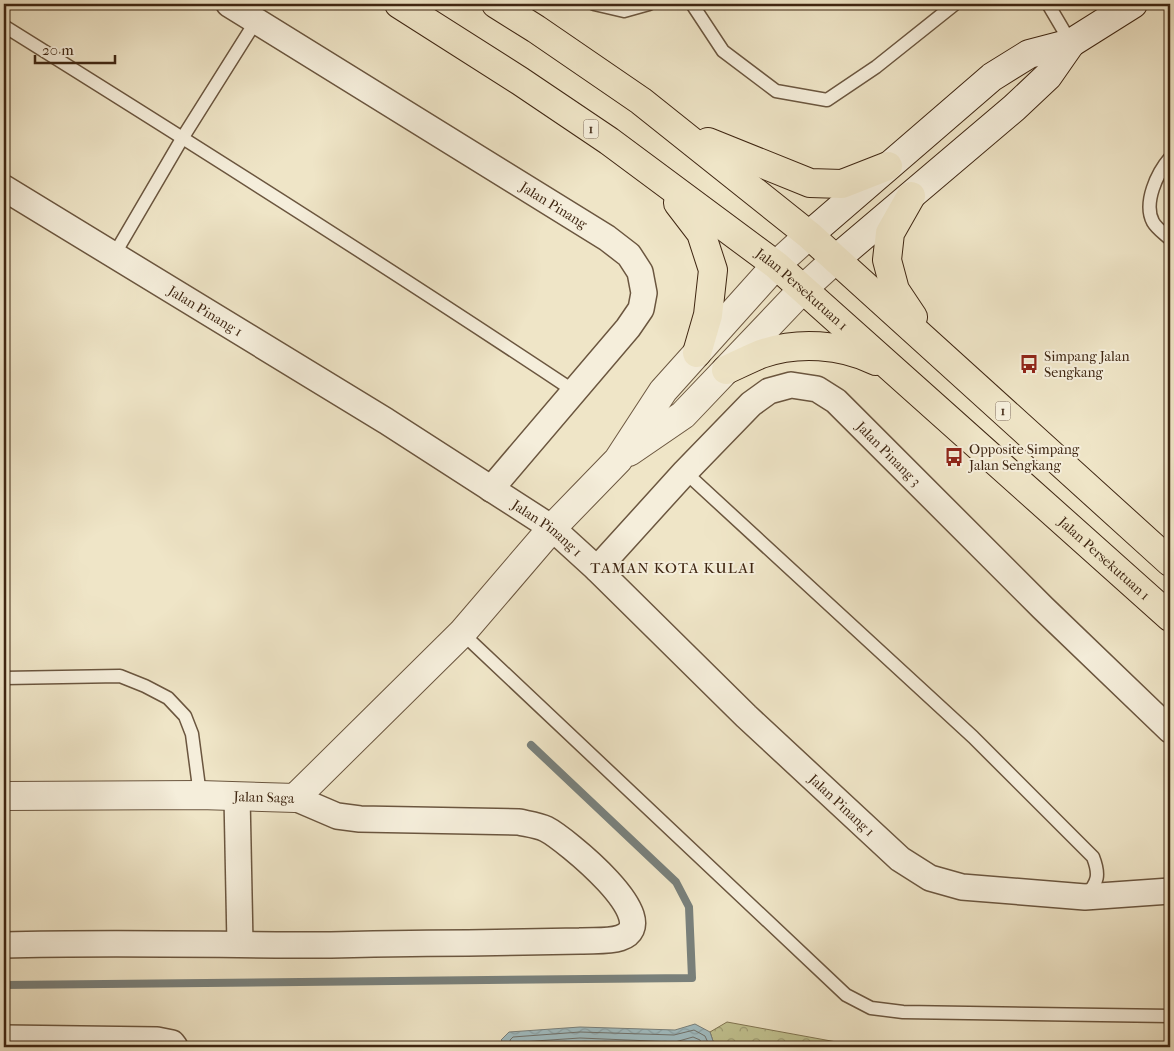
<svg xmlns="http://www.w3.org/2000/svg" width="1174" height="1051" font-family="'IM FELL French Canon',serif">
  <defs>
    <pattern id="forest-crowns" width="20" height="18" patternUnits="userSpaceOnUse" patternTransform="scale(1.25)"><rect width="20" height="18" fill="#c1c290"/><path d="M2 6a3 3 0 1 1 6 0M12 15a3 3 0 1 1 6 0" fill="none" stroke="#9e9d74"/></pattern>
    <pattern id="water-waves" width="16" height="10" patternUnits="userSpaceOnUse" patternTransform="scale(1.25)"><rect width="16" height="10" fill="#a0bcc1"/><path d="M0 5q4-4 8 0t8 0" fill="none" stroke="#8ba1a5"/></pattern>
  </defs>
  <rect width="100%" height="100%" fill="#efe5c7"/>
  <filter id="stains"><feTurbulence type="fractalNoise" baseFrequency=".004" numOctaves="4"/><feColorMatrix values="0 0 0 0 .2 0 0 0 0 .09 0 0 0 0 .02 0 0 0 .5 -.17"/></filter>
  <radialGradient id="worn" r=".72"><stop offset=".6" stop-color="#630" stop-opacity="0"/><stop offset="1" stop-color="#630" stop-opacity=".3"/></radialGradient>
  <polygon fill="url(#forest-crowns)" stroke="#807451" points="727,1022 842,1043 1170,1045 1170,1047 715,1047 710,1032"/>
  <polygon fill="url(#water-waves)" stroke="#79807b" points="695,1024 710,1032 715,1047 509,1047 501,1040 509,1032 580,1027 675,1030"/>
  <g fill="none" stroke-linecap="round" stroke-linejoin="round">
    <g stroke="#70716a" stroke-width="1">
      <polyline points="512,1047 510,1040 513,1037 580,1032 674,1035 694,1030 705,1036 710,1047"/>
      <polyline points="518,1047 520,1042 580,1038 675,1042 693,1037 700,1040 703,1047"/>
      <polyline points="557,1047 580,1046 626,1047"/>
    </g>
    <polyline stroke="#79807b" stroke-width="8" points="4,985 692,978 689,907 676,882 531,745"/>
    <g stroke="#6b563f" stroke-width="15">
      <g id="service">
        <polyline points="594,4 624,11 649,4"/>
        <polyline points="692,4 723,51 776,91 827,100 876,67 955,4"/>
        <polyline points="1048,4 1071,43"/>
        <path d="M4,26C195,145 386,266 574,391"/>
        <path d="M1170,158C1157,173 1143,203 1153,222C1157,229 1165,234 1170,239"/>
        <polyline points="114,255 183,137 256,21"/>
        <path d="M685,472L973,737L1093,857C1100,875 1098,882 1086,896"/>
        <polyline points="462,633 846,995 871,1008 903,1012 1170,1016"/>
        <polyline points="4,678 120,676 145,686 168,698 185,716 192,734 200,795"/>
      </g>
    </g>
    <g stroke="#6b563f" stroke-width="28">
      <g id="minor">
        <path id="s1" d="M229,4L607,238L629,255L640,272L644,293L641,309L628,328L491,489"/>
        <path id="s2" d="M4,188L386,421L552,528L597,569L746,716L900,859L930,878L962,887L1085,897L1170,891"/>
        <path id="s3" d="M597,569L685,472L751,404L769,391L791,385L817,389L836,401L1043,608L1170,730"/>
        <polyline points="237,796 240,944"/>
        <path d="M4,945C112,942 220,945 328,945C375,944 421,943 468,943C505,942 543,942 580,941C593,940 608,942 620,938C668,922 564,838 546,829C538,825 528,824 519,822L360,819L337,816L295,798"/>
        <polyline points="4,1038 157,1040 172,1043 175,1047"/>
      </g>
    </g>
    <g stroke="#6b563f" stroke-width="30">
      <g id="tertiary">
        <polyline points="629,452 683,415 803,289 836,259"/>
        <path id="s4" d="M4,796L200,795L295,798L462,633L552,528L618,460L663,391L776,265L809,235"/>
      </g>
    </g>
    <g stroke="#3f2612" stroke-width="30">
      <g id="secondary">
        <polyline points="809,235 992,77 1029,54 1071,43 1133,4"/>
        <polyline points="836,259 1014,108 1048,76 1071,43"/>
      </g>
    </g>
    <g stroke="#3f2612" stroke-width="30">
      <g id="trunk">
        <path id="s5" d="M399,4L520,81L609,141L776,265L1170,617"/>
        <polyline points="496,4 536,29 641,101 809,235 1170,562"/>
        <polyline points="708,142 810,183 842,184 888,166"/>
        <polyline points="911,196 890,233 887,260 895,290 913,317"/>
        <polyline points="678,203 701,233 713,270 708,315 697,353"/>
        <path d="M726,370C737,365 749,359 761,354C797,341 842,344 876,361"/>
      </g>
    </g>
    <use href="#service" stroke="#f5eedb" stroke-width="12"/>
    <use href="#minor" stroke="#f5eedb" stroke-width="25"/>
    <use href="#tertiary" stroke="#f5eedb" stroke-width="28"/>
    <use href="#secondary" stroke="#f5eedb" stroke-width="28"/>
    <use href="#trunk" stroke="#efe5c7" stroke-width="28"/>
  </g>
  <defs>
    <g id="bus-bare" transform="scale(1.5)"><path d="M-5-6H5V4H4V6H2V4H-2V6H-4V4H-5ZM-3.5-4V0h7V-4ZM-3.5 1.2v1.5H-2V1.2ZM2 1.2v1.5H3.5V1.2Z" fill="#8f2418" stroke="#f5eedb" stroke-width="2.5" paint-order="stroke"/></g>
  </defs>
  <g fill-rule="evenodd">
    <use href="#bus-bare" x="1029" y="364"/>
    <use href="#bus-bare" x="954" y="457"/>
  </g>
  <g text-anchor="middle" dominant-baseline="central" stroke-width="4" stroke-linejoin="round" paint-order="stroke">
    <g fill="#f5eedb" stroke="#76624e" stroke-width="1">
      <rect x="583.5" y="119.5" width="15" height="19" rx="4"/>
      <rect x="995.5" y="401.5" width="15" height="19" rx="4"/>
    </g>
    <g font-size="12" font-weight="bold" fill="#3f2612">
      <text x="591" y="129">1</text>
      <text x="1003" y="411">1</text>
    </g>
    <g font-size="14" fill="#3f2612" stroke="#f5eedb">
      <text stroke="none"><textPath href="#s1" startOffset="382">Jalan Pinang</textPath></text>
      <text stroke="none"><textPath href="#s5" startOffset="494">Jalan Persekutuan 1</textPath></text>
      <text stroke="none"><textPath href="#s2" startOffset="236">Jalan Pinang 1</textPath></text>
      <text stroke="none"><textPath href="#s3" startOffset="394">Jalan Pinang 3</textPath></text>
      <text stroke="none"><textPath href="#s2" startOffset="641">Jalan Pinang 1</textPath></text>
      <text stroke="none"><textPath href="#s5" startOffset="899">Jalan Persekutuan 1</textPath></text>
      <text stroke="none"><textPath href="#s4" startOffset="260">Jalan Saga</textPath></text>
      <text stroke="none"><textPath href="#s2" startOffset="1046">Jalan Pinang 1</textPath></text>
    </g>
    <g font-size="14" fill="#3f2612" stroke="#f5eedb" text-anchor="start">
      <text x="1044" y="356">Simpang Jalan<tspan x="1044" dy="16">Sengkang</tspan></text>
      <text x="969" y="449">Opposite Simpang<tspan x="969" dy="16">Jalan Sengkang</tspan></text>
    </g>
    <g font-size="15" letter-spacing="1" fill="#3f2612" stroke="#f5eedb">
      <text x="673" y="568">TAMAN KOTA KULAI</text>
    </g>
  </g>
  <rect width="1174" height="1051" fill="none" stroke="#efe5c7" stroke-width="20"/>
  <rect x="5" y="5" width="1164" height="1041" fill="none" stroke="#3f2612" stroke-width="2.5"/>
  <rect x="10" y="10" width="1154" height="1031" fill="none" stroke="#3f2612"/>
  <path d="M35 55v8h80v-8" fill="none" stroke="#3f2612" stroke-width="2.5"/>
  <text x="42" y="55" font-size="15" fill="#3f2612" stroke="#f5eedb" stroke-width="4" paint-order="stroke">20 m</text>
  <rect width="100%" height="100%" filter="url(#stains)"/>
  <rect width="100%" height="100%" fill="url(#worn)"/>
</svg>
